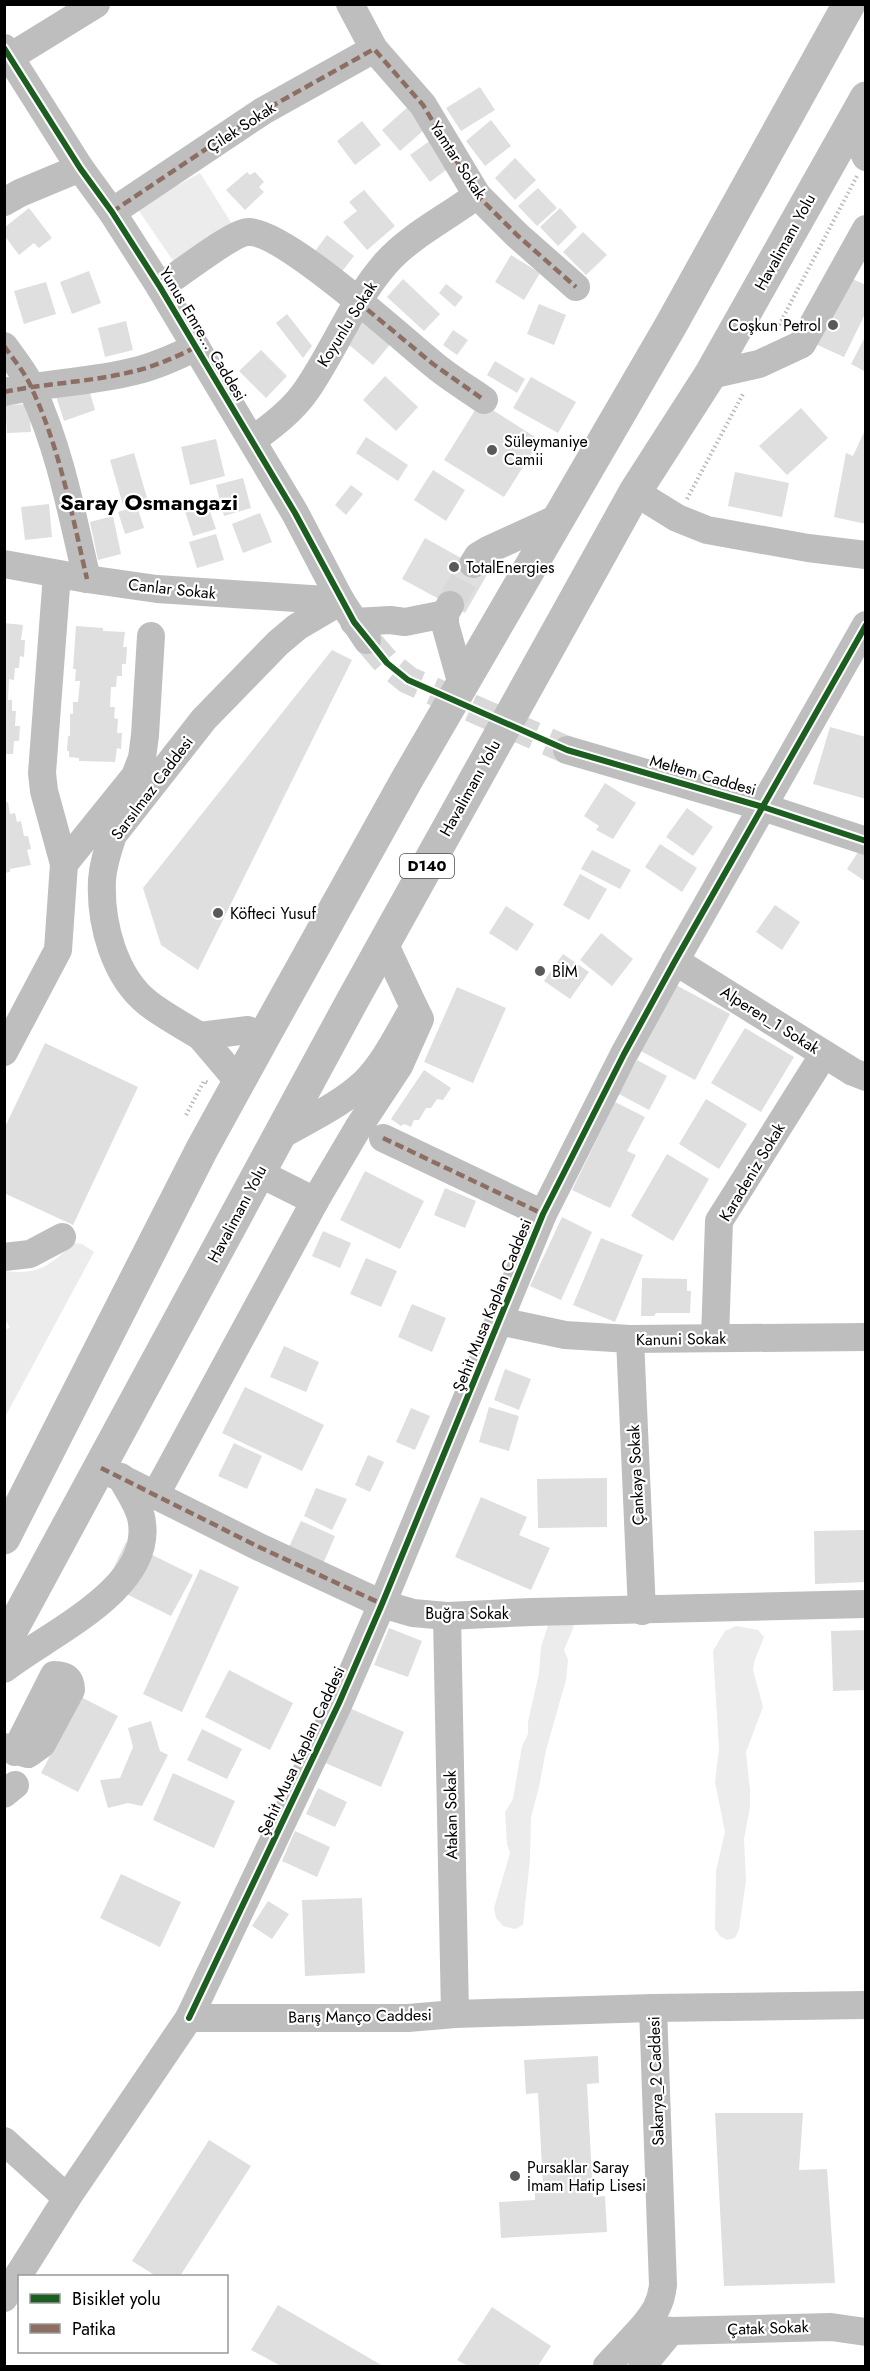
<svg xmlns="http://www.w3.org/2000/svg" width="870" height="2371" font-family="Jost,sans-serif">
  <rect width="100%" height="100%" fill="#fff"/>
  <g fill="#ececec">
    <polygon points="200,173 232,224 176,265 137,208"/>
    <path d="M74,1243L82,1244L94,1252L5,1417L4,1331L10,1327L5,1320V1271C39,1275 49,1266 74,1243Z"/>
    <polygon points="552,1613 577,1619 564,1650 568,1660 566,1680 546,1750 539,1787 531,1817 530,1859 523,1925 515,1929 503,1926 496,1918 494,1908 510,1853 507,1844 505,1812 513,1799 522,1746 528,1734 528,1722 539,1673 541,1647"/>
    <polygon points="736,1626 758,1630 764,1637 754,1662 753,1670 763,1707 746,1752 750,1790 750,1807 744,1839 746,1881 739,1929 735,1938 727,1940 720,1936 715,1929 716,1871 725,1832 715,1782 719,1749 713,1651 725,1631"/>
  </g>
  <g fill="#dfdfdf">
    <polygon points="480,87 495,110 461,131 446,108"/>
    <polygon points="410,105 424,130 400,151 382,130"/>
    <polygon points="491,120 511,146 485,166 466,141"/>
    <polygon points="362,121 381,145 355,165 337,141"/>
    <polygon points="431,140 450,167 430,182 410,155"/>
    <polygon points="515,158 536,180 515,200 495,178"/>
    <polygon points="247,172 250,175 255,172 264,182 259,187 264,192 245,210 226,190"/>
    <polygon points="538,188 557,208 537,226 518,206"/>
    <polygon points="364,190 395,226 367,250 343,222 357,211 349,202"/>
    <polygon points="29,208 52,238 39,248 34,243 19,255 4,235 4,228"/>
    <polygon points="560,208 577,227 558,246 540,227"/>
    <polygon points="583,232 607,255 586,275 563,252"/>
    <polygon points="327,235 354,256 340,274 313,254"/>
    <polygon points="511,255 540,273 524,300 495,282"/>
    <polygon points="832,270 866,285 866,312 844,357 800,337"/>
    <polygon points="89,271 101,303 72,314 60,282"/>
    <polygon points="403,279 440,314 424,331 387,297"/>
    <polygon points="46,282 56,314 24,324 14,291"/>
    <polygon points="446,284 463,297 455,307 439,293"/>
    <polygon points="539,304 566,315 554,345 527,334"/>
    <polygon points="287,314 312,346 303,358 276,323"/>
    <polygon points="361,316 392,342 373,365 342,339"/>
    <polygon points="126,321 133,350 105,357 98,328"/>
    <polygon points="453,330 468,340 457,355 443,345"/>
    <polygon points="866,335 866,372 851,364"/>
    <polygon points="261,350 287,376 266,398 239,371"/>
    <polygon points="495,361 525,379 517,393 487,375"/>
    <polygon points="385,376 418,407 396,431 363,400"/>
    <polygon points="531,377 576,402 558,433 513,408"/>
    <polygon points="86,379 95,410 64,421 54,390"/>
    <polygon points="480,402 540,440 504,497 444,460"/>
    <polygon points="29,404 31,432 7,433 5,405"/>
    <polygon points="801,408 828,438 787,475 759,446"/>
    <polygon points="866,428 866,524 834,517 846,453 853,456"/>
    <polygon points="366,437 408,465 398,481 356,453"/>
    <polygon points="216,439 225,476 190,485 181,447"/>
    <polygon points="134,453 147,498 123,505 110,460"/>
    <polygon points="433,470 465,490 446,521 414,500"/>
    <polygon points="735,472 789,483 782,517 728,506"/>
    <polygon points="243,478 251,508 224,516 216,485"/>
    <polygon points="351,485 363,494 346,515 335,505"/>
    <polygon points="206,500 216,529 193,536 184,508"/>
    <polygon points="49,504 52,537 25,540 21,507"/>
    <polygon points="137,506 144,528 125,534 118,512"/>
    <polygon points="260,513 272,542 243,553 232,524"/>
    <polygon points="113,516 121,554 98,560 90,522"/>
    <polygon points="216,534 224,560 197,568 189,542"/>
    <polygon points="425,538 488,573 465,613 402,579"/>
    <polygon points="4,623 23,625 21,640 25,640 24,657 20,656 19,668 15,668 14,680 9,679 8,700 12,700 12,711 16,711 15,726 20,726 19,741 14,741 13,754 4,754"/>
    <polygon points="76,626 103,628 103,631 125,632 123,647 127,647 126,664 122,664 122,676 117,676 116,687 111,687 110,707 115,707 114,718 118,719 117,733 122,733 121,749 117,748 115,762 79,761 79,758 69,757 69,751 67,751 68,736 70,736 70,714 73,714 73,702 78,702 80,681 75,681 76,669 73,669"/>
    <polygon points="332,650 352,660 198,970 161,945 143,888"/>
    <polygon points="830,727 866,737 866,799 813,784"/>
    <polygon points="605,783 636,803 613,839 596,830 599,826 584,816"/>
    <polygon points="8,802 10,814 15,813 17,822 21,821 24,836 28,836 31,849 27,850 31,865 10,869 10,872 4,873 4,803"/>
    <polygon points="687,808 713,827 693,856 666,837"/>
    <polygon points="864,843 866,844 866,882 847,869"/>
    <polygon points="660,844 697,868 682,892 645,867"/>
    <polygon points="592,850 631,870 620,889 581,869"/>
    <polygon points="580,874 607,889 589,920 563,905"/>
    <polygon points="775,905 800,922 782,950 756,932"/>
    <polygon points="506,906 534,924 517,951 489,933"/>
    <polygon points="601,933 633,959 612,986 580,960"/>
    <polygon points="563,954 589,972 570,999 544,981"/>
    <polygon points="674,984 730,1014 695,1080 639,1050"/>
    <polygon points="457,987 506,1008 473,1083 424,1062"/>
    <polygon points="745,1028 794,1057 761,1112 711,1083"/>
    <polygon points="45,1043 138,1087 73,1225 4,1193 4,1129"/>
    <polygon points="637,1060 667,1076 649,1110 619,1094"/>
    <polygon points="424,1070 451,1088 443,1100 437,1099 431,1108 426,1108 419,1120 414,1120 411,1127 404,1124 401,1126 391,1119"/>
    <polygon points="706,1099 747,1124 719,1169 679,1144"/>
    <polygon points="615,1102 645,1117 627,1151 636,1155 610,1208 572,1190"/>
    <polygon points="667,1154 709,1179 673,1241 631,1216"/>
    <polygon points="365,1171 424,1201 400,1249 340,1220"/>
    <polygon points="445,1188 476,1201 465,1228 434,1215"/>
    <polygon points="562,1217 592,1232 561,1300 530,1286"/>
    <polygon points="323,1231 351,1243 340,1268 312,1256"/>
    <polygon points="601,1238 643,1255 615,1322 573,1305"/>
    <polygon points="366,1258 397,1271 381,1307 350,1294"/>
    <polygon points="642,1278 687,1279 687,1291 691,1291 690,1313 656,1313 654,1316 641,1316"/>
    <polygon points="412,1304 446,1318 432,1352 398,1337"/>
    <polygon points="284,1346 319,1362 306,1392 270,1377"/>
    <polygon points="505,1369 531,1379 519,1410 494,1400"/>
    <polygon points="245,1387 324,1425 302,1471 222,1433"/>
    <polygon points="489,1407 519,1416 509,1451 479,1442"/>
    <polygon points="411,1408 430,1416 415,1450 396,1442"/>
    <polygon points="234,1443 262,1456 247,1489 218,1476"/>
    <polygon points="368,1455 384,1462 370,1492 355,1485"/>
    <polygon points="607,1478 607,1527 538,1528 537,1479"/>
    <polygon points="316,1488 347,1499 332,1530 304,1516"/>
    <polygon points="481,1497 527,1517 519,1535 550,1548 531,1590 455,1557"/>
    <polygon points="301,1521 335,1536 323,1564 288,1549"/>
    <polygon points="866,1530 866,1582 815,1584 814,1531"/>
    <polygon points="126,1542 193,1575 171,1616 106,1584"/>
    <polygon points="200,1569 239,1587 182,1712 143,1694"/>
    <polygon points="389,1628 422,1641 408,1677 374,1665"/>
    <polygon points="866,1630 866,1690 833,1691 831,1631"/>
    <polygon points="229,1670 293,1703 270,1750 205,1717"/>
    <polygon points="81,1697 118,1716 78,1792 41,1773"/>
    <polygon points="347,1707 404,1732 381,1787 323,1762"/>
    <polygon points="151,1721 160,1751 168,1755 142,1806 128,1803 108,1808 100,1780 120,1778 133,1747 128,1728"/>
    <polygon points="202,1729 242,1749 227,1779 187,1760"/>
    <polygon points="173,1773 235,1801 214,1848 153,1820"/>
    <polygon points="318,1788 347,1802 335,1827 306,1814"/>
    <polygon points="295,1831 330,1847 317,1877 282,1861"/>
    <polygon points="121,1874 181,1902 160,1947 100,1918"/>
    <polygon points="362,1898 365,1973 305,1976 302,1900"/>
    <polygon points="268,1901 289,1914 272,1939 252,1926"/>
    <polygon points="598,2056 599,2083 587,2084 593,2197 605,2196 607,2232 501,2238 499,2202 535,2200 535,2186 543,2185 538,2093 526,2094 524,2060"/>
    <polygon points="715,2113 803,2113 799,2170 827,2169 835,2283 724,2286"/>
    <polygon points="209,2140 251,2166 180,2276 156,2276 132,2261"/>
    <polygon points="278,2305 383,2366 281,2366 251,2350"/>
    <polygon points="492,2307 551,2346 538,2366 468,2366 457,2360"/>
  </g>
  <g fill="none" stroke-linecap="round" stroke-linejoin="round">
    <g stroke="#d9d9d9" stroke-width="28" stroke-dasharray="28 14" stroke-linecap="butt">
      <polyline points="450,605 473,564"/>
      <polyline points="367,640 387,663 408,680 567,750"/>
    </g>
    <g stroke="#b9b9b9" stroke-width="4" stroke-dasharray="1.5 3" stroke-linecap="butt">
      <polyline points="777,329 857,176"/>
      <polyline points="687,499 744,392"/>
      <polyline points="186,1115 204,1081 208,1083"/>
    </g>
    <g stroke="#bebebe" stroke-width="28">
      <polyline points="350,4 374,49 423,105 477,195 517,235 576,287"/>
      <polyline points="4,48 80,168 112,212 160,287 295,513 341,601 367,640"/>
      <polyline points="10,57 96,4"/>
      <polyline points="851,125 866,157"/>
      <polyline points="4,202 20,193 80,168"/>
      <polyline points="112,212 263,111 374,49"/>
      <path d="M160,287C176,277 233,232 248,232C283,230 400,337 432,363C448,377 467,388 484,400"/>
      <path d="M4,346C14,360 26,374 32,389C60,449 72,515 87,579"/>
      <polyline points="710,375 759,364 802,344 866,229"/>
      <path d="M4,392C47,383 92,382 135,371C156,366 176,357 196,347"/>
      <path d="M253,440C273,425 292,411 306,391C335,349 352,302 386,263C411,235 447,218 477,195"/>
      <polyline points="635,492 677,518 707,530 808,548 866,555"/>
      <polyline points="4,564 87,579 157,589 341,601"/>
      <polyline points="473,564 478,556 488,550 560,517"/>
      <polyline points="57,574 42,773 44,791 64,864 135,776 142,758 145,735 151,636"/>
      <polyline points="450,605 445,614 445,624 462,685"/>
      <polyline points="354,622 390,620 405,622 445,614"/>
      <polyline points="567,750 763,807 866,841"/>
      <polyline points="675,961 853,1072 866,1077"/>
      <path d="M200,1036C183,1026 165,1016 149,1004C114,977 100,923 102,880C103,864 108,850 113,835L204,719L278,643L297,627L341,601"/>
      <polyline points="4,1052 58,950 64,864"/>
      <polyline points="239,1082 200,1036 248,1030 263,1038"/>
      <path d="M278,1137C307,1120 341,1105 365,1082C386,1061 399,1032 414,1007L384,943"/>
      <polyline points="383,1138 543,1214"/>
      <polyline points="259,1173 315,1201"/>
      <polyline points="4,1257 30,1254 62,1237"/>
      <polyline points="499,1321 565,1335 630,1339 866,1337"/>
      <polyline points="715,1338 719,1221 824,1054"/>
      <polyline points="630,1339 642,1611"/>
      <polyline points="101,1468 259,1547 382,1604 413,1613 447,1616 531,1612 866,1604"/>
      <polyline points="156,1494 315,1201 358,1128 399,1066 420,1019 414,1007"/>
      <polyline points="447,1616 455,2014"/>
      <path d="M4,1669C48,1634 151,1590 142,1523C141,1508 128,1491 121,1477"/>
      <path d="M4,1747L28,1754L42,1744L71,1690C71,1679 66,1675 54,1675L15,1752"/>
      <polyline points="4,1794 15,1785"/>
      <polyline points="189,2018 339,1703 382,1604 543,1214 624,1054 675,961 866,625"/>
      <polyline points="4,2141 67,2198"/>
      <polyline points="4,2298 67,2198 189,2018 408,2018 455,2014 653,2008 866,2005"/>
      <path d="M642,2328C654,2314 661,2304 663,2285L653,2008"/>
      <polyline points="607,2366 642,2328 671,2331 831,2327 866,2332"/>
      <polyline points="642,2366 671,2331"/>
    </g>
    <g stroke="#bebebe" stroke-width="33">
      <polyline points="4,1538 202,1149 263,1038 406,781 671,325 849,4"/>
      <polyline points="4,1644 351,1003 635,492 710,375 866,98"/>
    </g>
    <g stroke="#8d6e63" stroke-width="4.5" stroke-dasharray="9 4.5" stroke-linecap="butt">
      <polyline points="112,212 263,111 374,49 423,105 477,195 517,235 576,287"/>
      <polyline points="357,301 433,364 484,400"/>
      <path d="M4,346C14,360 26,374 32,389C60,449 72,515 87,579"/>
      <path d="M4,392C47,383 92,382 135,371C156,366 176,357 196,347"/>
      <polyline points="383,1138 543,1214"/>
      <polyline points="101,1468 259,1547 382,1604"/>
    </g>
    <g stroke="#fff" stroke-width="10">
      <g id="cycleway">
        <polyline points="4,48 80,168 112,212 160,287 295,513 354,622 387,663 408,680 567,750 763,807 866,841"/>
        <polyline points="189,2018 339,1703 382,1604 543,1214 624,1054 675,961 866,625"/>
      </g>
    </g>
    <use href="#cycleway" stroke="#1b5e20" stroke-width="6"/>
  </g>
  <g fill="#595959" stroke="#fff" stroke-width="2">
    <circle cx="833" cy="325" r="6"/>
    <circle cx="492" cy="450" r="6"/>
    <circle cx="454" cy="567" r="6"/>
    <circle cx="218" cy="913" r="6"/>
    <circle cx="540" cy="971" r="6"/>
    <circle cx="515" cy="2176" r="6"/>
  </g>
  <g text-anchor="middle" dominant-baseline="central" stroke-width="4.5" stroke-linejoin="round" paint-order="stroke">
    <rect fill="#fff" stroke="#4c4c4c" stroke-width="1.5" x="400" y="854" width="54" height="24" rx="4.5"/>
    <g font-size="15" font-weight="bold" fill="#000">
      <text x="427" y="866">D140</text>
    </g>
    <g font-size="16" fill="#000" stroke="#fff">
      <text transform="translate(241 127) rotate(-33)">Çilek Sokak</text>
      <text transform="translate(458 160) rotate(57)">Yamtar Sokak</text>
      <text transform="translate(785 242) rotate(-61)">Havalimanı Yolu</text>
      <text transform="translate(347 324) rotate(-58)">Koyunlu Sokak</text>
      <text transform="translate(203 334) rotate(59)">Yunus Emre... Caddesi</text>
      <text transform="translate(172 589) rotate(6)">Canlar Sokak</text>
      <text transform="translate(703 775) rotate(16)">Meltem Caddesi</text>
      <text transform="translate(152 788) rotate(-53)">Sarsılmaz Caddesi</text>
      <text transform="translate(470 788) rotate(-61)">Havalimanı Yolu</text>
      <text transform="translate(770 1020) rotate(32)">Alperen_1 Sokak</text>
      <text transform="translate(752 1172) rotate(-59)">Karadeniz Sokak</text>
      <text transform="translate(237 1214) rotate(-62)">Havalimanı Yolu</text>
      <text transform="translate(492 1305) rotate(-68)">Şehit Musa Kaplan Caddesi</text>
      <text transform="translate(681 1339) rotate(-1)">Kanuni Sokak</text>
      <text transform="translate(636 1475) rotate(-93)">Çankaya Sokak</text>
      <text x="467" y="1613">Buğra Sokak</text>
      <text transform="translate(301 1751) rotate(-65)">Şehit Musa Kaplan Caddesi</text>
      <text transform="translate(451 1815) rotate(-91)">Atakan Sokak</text>
      <text transform="translate(360 2016) rotate(-1)">Barış Manço Caddesi</text>
      <text transform="translate(656 2081) rotate(-92)">Sakarya_2 Caddesi</text>
      <text transform="translate(768 2328) rotate(-2)">Çatak Sokak</text>
    </g>
    <g font-size="16" fill="#000" stroke="#fff" text-anchor="start">
      <text x="821" y="325" text-anchor="end">Coşkun Petrol</text>
      <text x="504" y="441">Süleymaniye<tspan x="504" dy="18">Camii</tspan></text>
      <text x="466" y="567">TotalEnergies</text>
      <text x="230" y="913">Köfteci Yusuf</text>
      <text x="552" y="971">BİM</text>
      <text x="527" y="2167">Pursaklar Saray<tspan x="527" dy="18">İmam Hatip Lisesi</tspan></text>
    </g>
    <g font-size="22" font-weight="bold" fill="#000" stroke="#fff">
      <text x="149" y="502">Saray Osmangazi</text>
    </g>
  </g>
  <rect width="870" height="2371" fill="none" stroke="#000000" stroke-width="12"/>
  <rect x="18" y="2275" width="210" height="78" fill="#ffffff" stroke="#999999" stroke-width="1.5"/>
  <rect x="30" y="2294" width="30" height="9" fill="#1b5e20" stroke="#999999" stroke-width="1.5"/>
  <text x="72" y="2305" font-size="18" fill="#000000">Bisiklet yolu</text>
  <rect x="30" y="2324" width="30" height="9" fill="#8d6e63" stroke="#999999" stroke-width="1.5"/>
  <text x="72" y="2335" font-size="18" fill="#000000">Patika</text>
</svg>
